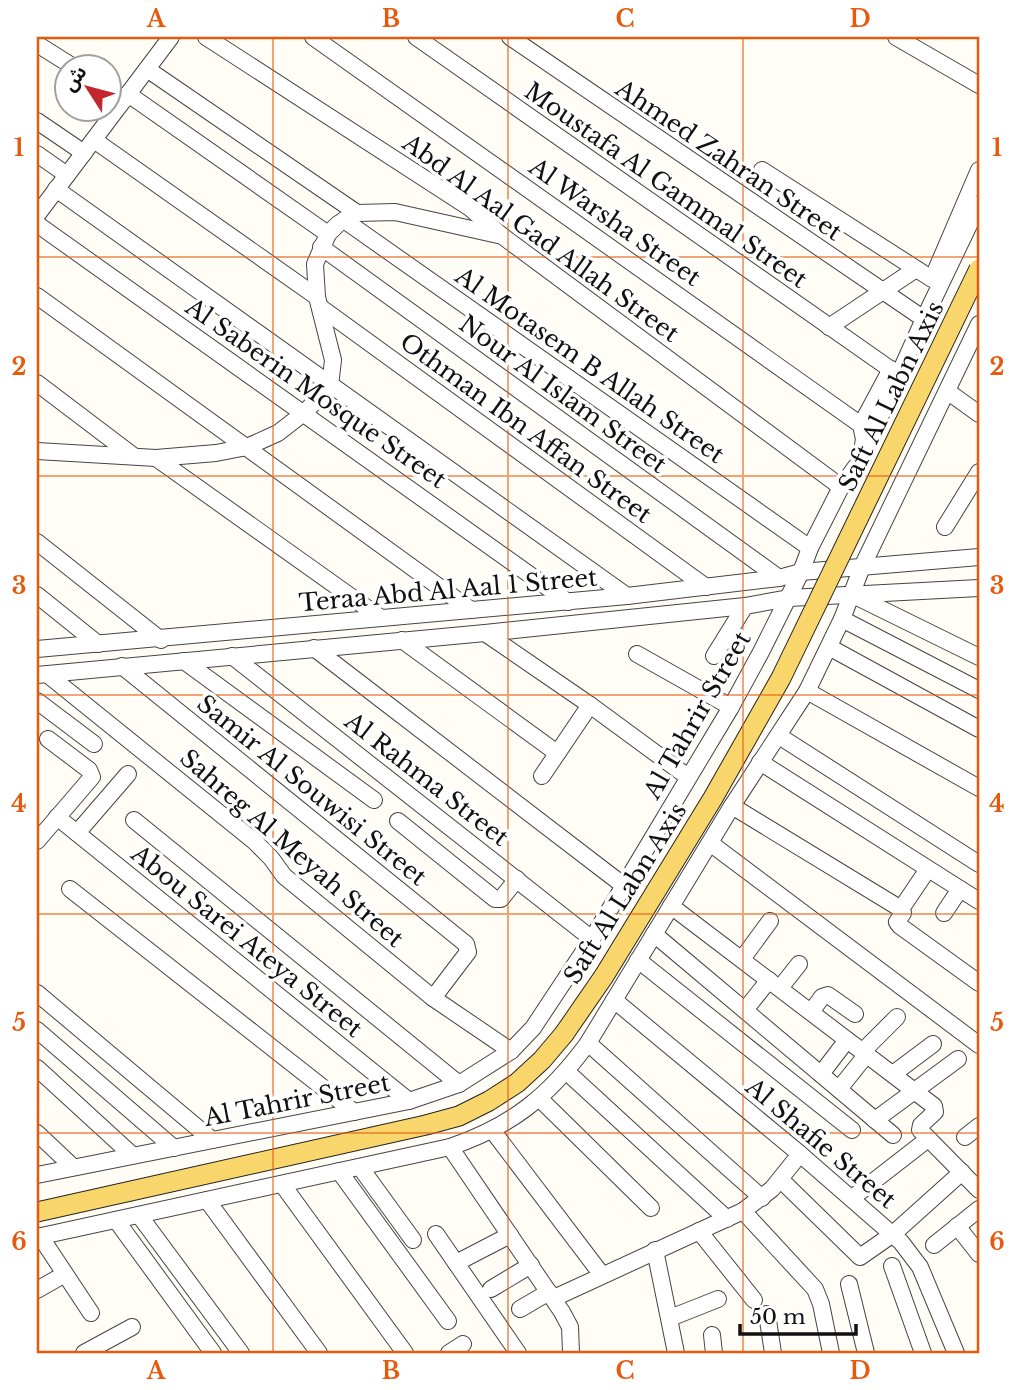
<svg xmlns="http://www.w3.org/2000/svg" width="1016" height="1390" font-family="'Libre Baskerville','Noto Sans Arabic',serif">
  <rect width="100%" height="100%" fill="#fffdf5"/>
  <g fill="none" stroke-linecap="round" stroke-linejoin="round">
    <g stroke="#444" stroke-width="18">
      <g id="minor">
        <polyline points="206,37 470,208 501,235 841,487"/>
        <polyline points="313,37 861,425 864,439 862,451"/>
        <polyline points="416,37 890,369"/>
        <polyline points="510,37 924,319"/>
        <polyline points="896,37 979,85"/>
        <polyline points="37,44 72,66"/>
        <polyline points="147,69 357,213"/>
        <polyline points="108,90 124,100"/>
        <polyline points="128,94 328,234"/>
        <polyline points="37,121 84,153"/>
        <polyline points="94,140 317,297"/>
        <polyline points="37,154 67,175"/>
        <polyline points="762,170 932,279"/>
        <polyline points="56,189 627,596"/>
        <polyline points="37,215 171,37"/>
        <polyline points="344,220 810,548"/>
        <polyline points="37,224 568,602"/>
        <polyline points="321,247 779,578"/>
        <polyline points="934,275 979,170"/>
        <polyline points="37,296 471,610"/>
        <polyline points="320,307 706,587"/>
        <polyline points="829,327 916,269"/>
        <polyline points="37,383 132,455"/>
        <polyline points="947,391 979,414"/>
        <polyline points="861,425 891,369"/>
        <polyline points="37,451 156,458 216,453 247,447 278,433 305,412 330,386 333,360 317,297 315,264 328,234 338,224 357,213 395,212 498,235"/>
        <polyline points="156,458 381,618"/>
        <polyline points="945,527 979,472"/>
        <polyline points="37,542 161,640"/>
        <polyline points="37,595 98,644"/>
        <polyline points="855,596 979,657"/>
        <polyline points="842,619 979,690"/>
        <polyline points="485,633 590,705 688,777"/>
        <polyline points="402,640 557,753"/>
        <polyline points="829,647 979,729"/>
        <polyline points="314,648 623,885"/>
        <polyline points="37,649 627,596 779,578 801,572 979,557"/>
        <polyline points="637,654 731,707"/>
        <polyline points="232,656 592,939"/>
        <polyline points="714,656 745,606"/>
        <polyline points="184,661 374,800"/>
        <polyline points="122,666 466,944 468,952 433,998"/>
        <polyline points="47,674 254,841 271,858 284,876 433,998 511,1051"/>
        <polyline points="37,675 485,633 745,606 789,598 979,588"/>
        <polyline points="807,691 979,788"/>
        <polyline points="37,701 94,744"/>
        <polyline points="779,736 979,864"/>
        <polyline points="760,762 979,901"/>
        <polyline points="542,776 590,705"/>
        <polyline points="732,806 901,909 903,913 897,922 900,926 979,983"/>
        <polyline points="57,817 409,1101"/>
        <polyline points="134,820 459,1084"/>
        <polyline points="398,821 495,899 501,899 517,879"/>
        <polyline points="77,833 128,774"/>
        <polyline points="37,841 92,777 89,770 48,739"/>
        <polyline points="710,843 979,1045"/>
        <polyline points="70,889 354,1112"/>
        <polyline points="671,906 934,1106 935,1112 921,1125 920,1130 979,1190"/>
        <polyline points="901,909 928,869"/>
        <polyline points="944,913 960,889"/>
        <polyline points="654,934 893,1135"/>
        <polyline points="742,959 770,921"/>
        <polyline points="638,960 852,1130"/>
        <polyline points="780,988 799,964"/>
        <polyline points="37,993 212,1140"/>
        <polyline points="614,1000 800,1154 901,1242 920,1267 956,1353"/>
        <polyline points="745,1010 769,980"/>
        <polyline points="811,1012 822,997 828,995 855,1014"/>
        <polyline points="37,1030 174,1148"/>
        <polyline points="588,1043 762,1198"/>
        <polyline points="863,1051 897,1017"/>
        <polyline points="37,1068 132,1155"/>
        <polyline points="567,1072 727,1219"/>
        <polyline points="821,1074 847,1040"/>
        <polyline points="893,1074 933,1044"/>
        <polyline points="839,1089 867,1054"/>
        <polyline points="540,1099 651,1208"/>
        <polyline points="875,1120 958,1059"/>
        <polyline points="492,1130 602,1275"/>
        <polyline points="37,1133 73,1167"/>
        <polyline points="965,1137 979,1126"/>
        <polyline points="450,1147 562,1312 570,1327 571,1353"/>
        <polyline points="360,1167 413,1240"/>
        <polyline points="339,1171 448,1321"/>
        <polyline points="37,1175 409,1101 459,1084 511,1051 533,1028 592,939 731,707 761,652 801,572 810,548 841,487 860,461 924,319 979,204"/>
        <polyline points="781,1180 860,1257 893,1234 962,1172"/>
        <polyline points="282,1184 405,1353"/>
        <polyline points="852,1198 928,1139"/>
        <polyline points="207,1200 319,1353"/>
        <polyline points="743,1211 815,1289 821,1304 831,1353"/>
        <polyline points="139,1215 241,1353"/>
        <polyline points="116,1220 213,1353"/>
        <polyline points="957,1226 979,1254"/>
        <polyline points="699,1231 754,1300"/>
        <polyline points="436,1234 518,1353"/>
        <polyline points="40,1236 91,1313"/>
        <path d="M37,1237L450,1147C512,1126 549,1096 588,1043L732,806L807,691L842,619L862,567L979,324"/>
        <polyline points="934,1245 979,1209"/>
        <polyline points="655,1250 676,1353"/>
        <polyline points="456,1263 510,1235"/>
        <polyline points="892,1266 923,1353"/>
        <polyline points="849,1284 866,1353"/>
        <polyline points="491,1289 531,1265"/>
        <polyline points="37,1290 65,1274"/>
        <polyline points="554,1298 743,1211 772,1189 800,1154"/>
        <polyline points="520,1309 549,1292"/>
        <polyline points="767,1314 773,1353"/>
        <polyline points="670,1318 718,1299"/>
        <polyline points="712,1335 714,1353"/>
        <polyline points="84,1353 132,1327"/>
        <polyline points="449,1353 463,1344"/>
      </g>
    </g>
    <use href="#minor" stroke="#fff" stroke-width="16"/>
    <g stroke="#222" stroke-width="21" stroke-linecap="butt">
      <polyline id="major-bridge" points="37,1212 426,1125 459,1116 489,1101 517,1083 542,1060 564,1034 604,976 713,798 781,678 979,269"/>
    </g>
    <use href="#major-bridge" stroke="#f9d66b" stroke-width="19"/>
  </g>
  <path fill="none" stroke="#e8590c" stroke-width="2" stroke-opacity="0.55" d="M273,37V1353M508,37V1353M743,37V1353M37,257H979M37,476H979M37,695H979M37,914H979M37,1133H979"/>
  <g text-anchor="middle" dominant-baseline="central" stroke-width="7" stroke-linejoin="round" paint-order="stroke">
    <g font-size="24" fill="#111" stroke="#fff">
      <text transform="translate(729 160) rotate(34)">Ahmed Zahran Street</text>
      <text transform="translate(666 185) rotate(35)">Moustafa Al Gammal Street</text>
      <text transform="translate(615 222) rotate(35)">Al Warsha Street</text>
      <text transform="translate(541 238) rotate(36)">Abd Al Aal Gad Allah Street</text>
      <text transform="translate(590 365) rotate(35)">Al Motasem B Allah Street</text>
      <text transform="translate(316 393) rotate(35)">Al Saberin Mosque Street</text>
      <text transform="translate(563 394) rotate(36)">Nour Al Islam Street</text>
      <text transform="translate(891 396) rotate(-64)">Saft Al Labn Axis</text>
      <text transform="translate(526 428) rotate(36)">Othman Ibn Affan Street</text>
      <text transform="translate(448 590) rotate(-5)">Teraa Abd Al Aal 1 Street</text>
      <text transform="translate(697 715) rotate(-60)">Al Tahrir Street</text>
      <text transform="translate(427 779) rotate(38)">Al Rahma Street</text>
      <text transform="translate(312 790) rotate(39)">Samir Al Souwisi Street</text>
      <text transform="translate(292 848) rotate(41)">Sahreg Al Meyah Street</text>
      <text transform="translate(625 893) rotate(-58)">Saft Al Labn Axis</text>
      <text transform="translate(247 941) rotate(39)">Abou Sarei Ateya Street</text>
      <text transform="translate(297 1100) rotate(-11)">Al Tahrir Street</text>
      <text transform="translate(821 1143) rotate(40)">Al Shafie Street</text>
    </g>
  </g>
  <rect width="1016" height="1390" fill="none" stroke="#ffffff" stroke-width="77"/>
  <g transform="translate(88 88) rotate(306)"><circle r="33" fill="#ffffff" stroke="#a0a0a0" stroke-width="2"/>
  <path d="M0-5L12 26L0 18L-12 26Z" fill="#c4262e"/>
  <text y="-10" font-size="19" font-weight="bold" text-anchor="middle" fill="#111111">ش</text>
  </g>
  <path d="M740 1324v10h116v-10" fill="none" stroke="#111111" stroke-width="3.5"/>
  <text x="750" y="1324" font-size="21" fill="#111111" stroke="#ffffff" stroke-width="5" paint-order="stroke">50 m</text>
  <rect x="38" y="38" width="940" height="1314" fill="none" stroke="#e8590c" stroke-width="2.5"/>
  <g font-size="23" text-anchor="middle" font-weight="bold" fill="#e8590c">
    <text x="156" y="27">A</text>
    <text x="391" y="27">B</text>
    <text x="625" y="27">C</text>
    <text x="860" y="27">D</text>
    <text x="19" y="156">1</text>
    <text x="997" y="156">1</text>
    <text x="19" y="375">2</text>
    <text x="997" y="375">2</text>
    <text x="19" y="594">3</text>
    <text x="997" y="594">3</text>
    <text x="19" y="812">4</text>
    <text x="997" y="812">4</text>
    <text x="19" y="1031">5</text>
    <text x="997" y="1031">5</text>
    <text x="19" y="1250">6</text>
    <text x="997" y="1250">6</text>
    <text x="156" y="1379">A</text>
    <text x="391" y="1379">B</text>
    <text x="625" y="1379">C</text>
    <text x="860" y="1379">D</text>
  </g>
</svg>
